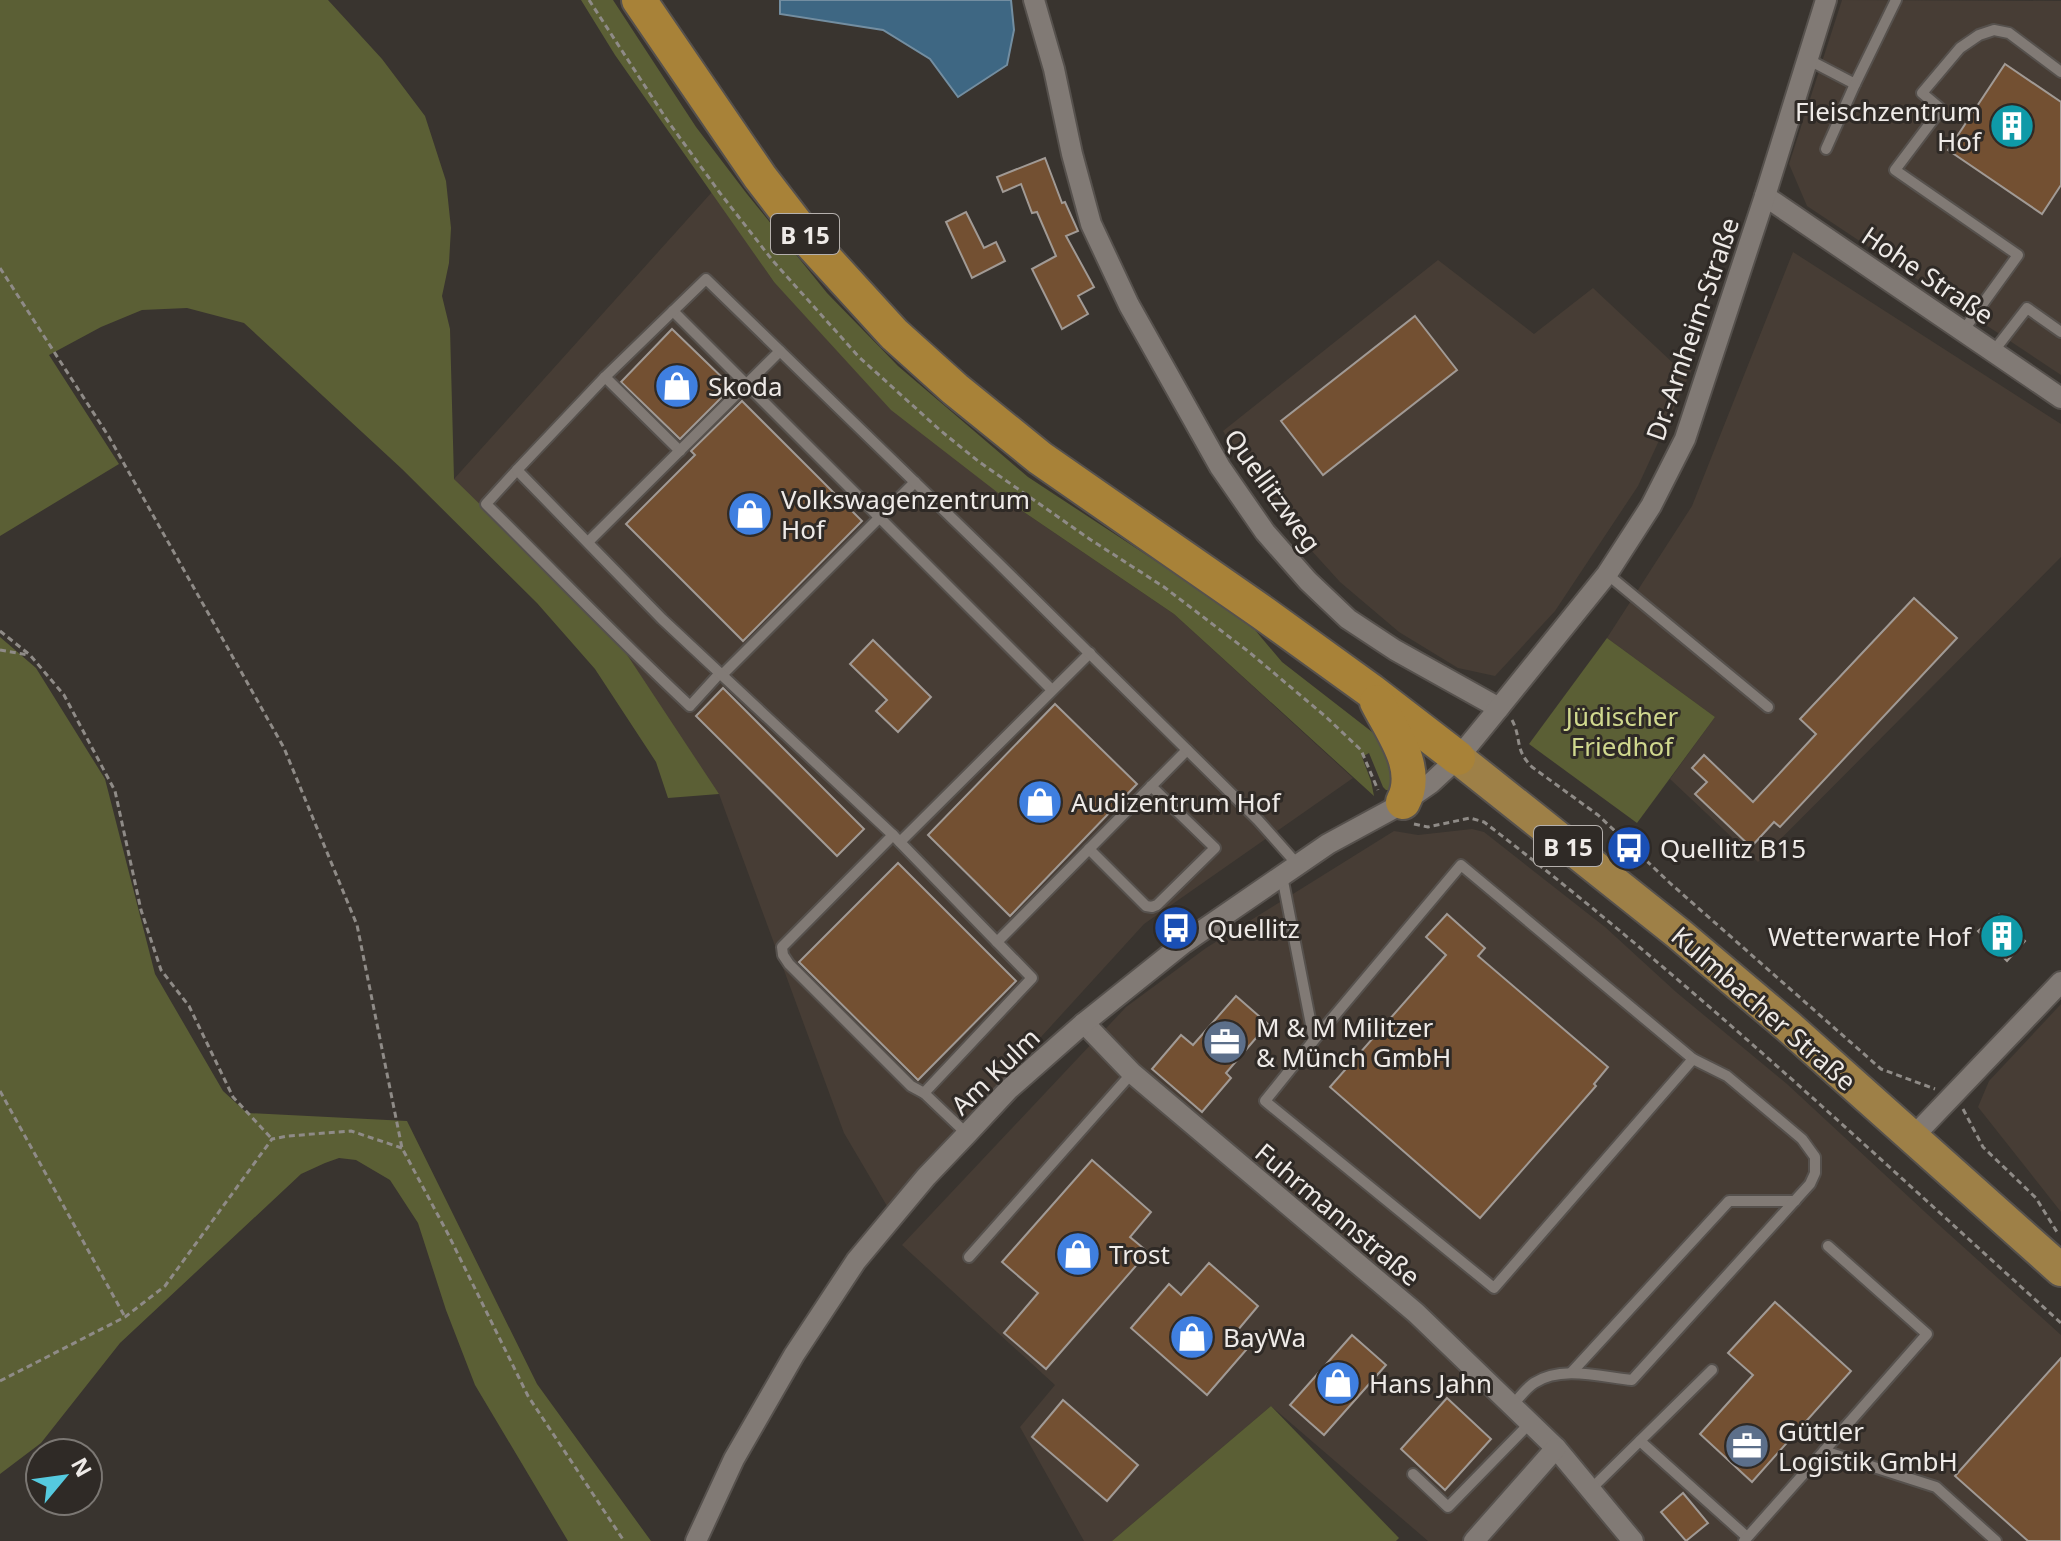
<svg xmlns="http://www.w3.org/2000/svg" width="2061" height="1541" font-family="'Noto Sans',sans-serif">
  <rect width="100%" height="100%" fill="#39342f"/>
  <g fill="#473d35">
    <polygon points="1842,0 2061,1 2061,375 1807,206 1789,164"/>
    <polygon points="712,192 774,282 1015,506 1174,614 1353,778 1144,924 887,1206 844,1133 719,794 454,479"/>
    <polygon points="1793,252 2061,424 2061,557 1758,862 1670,779 1715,717 1607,638 1692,506"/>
    <polygon points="1438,260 1534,334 1593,288 1673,363 1692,369 1638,486 1555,611 1495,676 1458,668 1399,632 1340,582 1273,508 1223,431"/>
    <polygon points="1472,829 1484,832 1605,927 1676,992 1787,1084 1939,1225 2061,1335 2061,1541 1428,1541 1271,1406 1112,1541 1084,1541 1020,1427 1055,1385 902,1245 1126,1007 1206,948 1394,831 1418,835"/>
    <polygon points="2061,1004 2061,1212 1978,1107 1989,1081"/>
  </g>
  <g fill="#5b5f35">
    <polygon points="0,0 328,0 382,59 425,116 446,181 451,228 449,263 442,296 450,329 454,479 614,635 719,794 668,798 656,762 595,669 537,603 402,469 244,323 187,308 142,310 101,327 49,355 119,464 0,536"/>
    <polygon points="581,0 613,0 696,127 747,194 827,293 898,366 1028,477 1215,600 1255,630 1282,662 1385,742 1400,760 1390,790 1386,790 1383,787 1369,753 1362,757 1371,781 1374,796 1174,614 1015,506 891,410 774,282 615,55"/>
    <polygon points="0,637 36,668 105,779 155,974 223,1091 247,1113 407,1121 537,1384 651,1541 568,1541 475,1385 446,1310 418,1223 390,1180 356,1160 339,1158 325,1163 301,1174 120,1343 41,1443 0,1474"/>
    <polygon points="1607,638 1715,717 1637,823 1529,744"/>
    <polygon points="1271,1406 1399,1538 1396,1541 1112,1541"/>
  </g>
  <polygon fill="#3e6783" stroke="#738ea1" stroke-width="2" points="780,0 1011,0 1014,30 1007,65 958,97 930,59 883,30 780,14"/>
  <g fill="#735032" stroke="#a19a95" stroke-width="2">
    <polygon points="2005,64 2061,102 2061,185 2042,214 1948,150"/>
    <polygon points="1045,158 1062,203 1065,202 1078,231 1066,236 1094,287 1078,296 1088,314 1062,329 1032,269 1056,256 1037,212 1032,213 1021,184 1003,192 997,177"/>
    <polygon points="966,212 984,248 996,242 1005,261 972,278 946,222"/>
    <polygon points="1415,316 1457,370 1323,475 1281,421"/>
    <polygon points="672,329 731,386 729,388 730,389 680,439 621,382"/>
    <polygon points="742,401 862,521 743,641 626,524 695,455 691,451"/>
    <polygon points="1914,598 1957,638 1780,827 1774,822 1751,847 1695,794 1707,782 1692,768 1704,755 1753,802 1816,734 1800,719"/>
    <polygon points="873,640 931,697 898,732 876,711 887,700 850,664"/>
    <polygon points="723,688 864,829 837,856 696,716"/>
    <polygon points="1055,704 1137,784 1010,916 928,835"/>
    <polygon points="898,863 1016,981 918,1080 799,962"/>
    <polygon points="1447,914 1485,948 1478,956 1608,1067 1594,1084 1596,1086 1480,1218 1330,1087 1446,955 1426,937"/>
    <polygon points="1999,914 2025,941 2007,961 1978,931"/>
    <polygon points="1236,996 1268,1024 1226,1073 1231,1078 1202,1112 1152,1069 1181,1035 1193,1045"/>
    <polygon points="1092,1160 1151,1212 1130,1237 1148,1252 1046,1369 1004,1333 1038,1293 1002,1262"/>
    <polygon points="1209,1263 1258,1306 1232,1337 1246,1350 1207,1395 1131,1328 1169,1284 1181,1295"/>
    <polygon points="1775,1302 1851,1371 1752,1482 1700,1434 1753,1375 1728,1353"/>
    <polygon points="1352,1335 1386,1365 1324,1435 1290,1405"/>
    <polygon points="2061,1358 2061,1541 2028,1541 1955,1476"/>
    <polygon points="1447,1398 1491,1439 1445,1490 1401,1449"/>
    <polygon points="1063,1400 1138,1465 1107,1501 1032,1437"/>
    <polygon points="1683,1493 1708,1523 1686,1541 1661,1512"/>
  </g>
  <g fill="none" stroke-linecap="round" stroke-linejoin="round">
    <g stroke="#56514d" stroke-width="14">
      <g id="service">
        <polyline points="1807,59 1855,84 1896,0"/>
        <polyline points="1826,149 1855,84"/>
        <polyline points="673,311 1052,690"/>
        <polyline points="1963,331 2018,255 1895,170 1941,109 1922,93 1960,48 1979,35 1994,30 2009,33 2061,72"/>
        <polyline points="1993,352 2027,308 2061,332"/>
        <polyline points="605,377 680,451"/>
        <path d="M517,470L486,504C554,571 620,641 690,706L720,673"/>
        <polyline points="588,542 780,351"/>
        <polyline points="1607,574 1768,707"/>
        <polyline points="722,675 915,482"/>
        <polyline points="893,835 782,947 783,955 789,964 911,1086 924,1093"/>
        <polyline points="900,842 1090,653"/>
        <polyline points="1089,849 1146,906 1152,907 1157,905 1215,848 1151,786"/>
        <polyline points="1282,876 1314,1040 1265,1101 1494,1288 1693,1059 1461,865 1314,1040"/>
        <polyline points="997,942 1187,750"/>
        <polyline points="967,1134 924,1093 1032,978 893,835 662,619 517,470 605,377 706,279 993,558 1258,820 1297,864"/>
        <polyline points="969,1257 1132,1073"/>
        <polyline points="1571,1373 1729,1201 1795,1201"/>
        <path d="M1512,1406C1519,1398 1525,1389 1534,1383C1562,1365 1601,1377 1632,1380L1810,1184L1815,1173V1157L1802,1139L1727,1076L1693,1059"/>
        <polyline points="1640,1441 1747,1537"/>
        <polyline points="1824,1451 1927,1334 1828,1246"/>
        <polyline points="1413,1474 1448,1507 1530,1423"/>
        <polyline points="1591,1489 1712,1370"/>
        <polyline points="1744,1541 1824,1451 1936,1487 1996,1541"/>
      </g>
    </g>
    <g stroke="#56514d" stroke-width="24">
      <g id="minor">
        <polyline points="1034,0 1054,69 1072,154 1091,224 1129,305 1220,467 1265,532 1308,581 1348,619 1395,650 1499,708"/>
        <polyline points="1765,196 2061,398"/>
        <polyline points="1084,1023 1132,1073 1416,1313 1556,1448 1633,1541"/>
        <polyline points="1912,1138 2061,982"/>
        <polyline points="696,1541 734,1459 794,1355 856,1261 926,1177 967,1134 1009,1089 1084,1023 1184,943 1328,844 1398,806 1431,783 1458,758 1490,719 1607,574 1651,506 1685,439 1765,196 1826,0"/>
        <polyline points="1474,1541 1556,1448"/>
      </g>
    </g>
    <g stroke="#56514d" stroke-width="36">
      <polyline id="primary" points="1458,758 1679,934 1789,1027 2061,1270"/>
    </g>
    <g stroke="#56514d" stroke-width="38">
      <g id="trunk">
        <polyline points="639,0 760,177 810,242 894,334 955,389 1040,458 1263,613 1371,691 1458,758"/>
        <path d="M1377,702C1392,732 1421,768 1403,802"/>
      </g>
    </g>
    <g stroke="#8f8b87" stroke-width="3" stroke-dasharray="6 4" stroke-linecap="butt">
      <polyline points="589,0 667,120 720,193 773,261 859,357 941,431 978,461 1091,540 1164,587 1249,652 1325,716 1361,750 1378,790"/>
      <polyline points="0,268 109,437 284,748 357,925 402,1148 448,1234 528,1396 624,1541"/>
      <polyline points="0,631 30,655 64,695 115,791 141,910 161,970 189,1006 233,1097 272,1139"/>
      <polyline points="0,650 28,655"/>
      <path d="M1512,720C1522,739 1514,749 1532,767L1598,815L1671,884L1881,1069L1935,1089"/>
      <path d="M1414,824L1428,827L1470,818L1484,822C1686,977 1872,1152 2061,1323"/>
      <polyline points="0,1091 125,1317"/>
      <polyline points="1963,1109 1983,1147 2036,1198 2057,1232"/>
      <polyline points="0,1381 125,1317 165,1286 272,1139 288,1136 351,1131 402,1148"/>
    </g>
    <use href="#service" stroke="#817a75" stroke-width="10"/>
    <use href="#minor" stroke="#817a75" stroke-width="20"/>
    <use href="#primary" stroke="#9e8047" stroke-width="32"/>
    <use href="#trunk" stroke="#a88238" stroke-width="34"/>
  </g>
  <defs>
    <g id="building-disc" transform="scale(2.3)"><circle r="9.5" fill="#0f9aa8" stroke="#2f2a26"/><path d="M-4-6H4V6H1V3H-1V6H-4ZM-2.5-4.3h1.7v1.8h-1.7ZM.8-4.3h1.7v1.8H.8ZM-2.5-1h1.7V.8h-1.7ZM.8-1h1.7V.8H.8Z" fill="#fff"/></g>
    <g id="shop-disc" transform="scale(2.3)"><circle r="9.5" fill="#3f7fe0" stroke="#2f2a26"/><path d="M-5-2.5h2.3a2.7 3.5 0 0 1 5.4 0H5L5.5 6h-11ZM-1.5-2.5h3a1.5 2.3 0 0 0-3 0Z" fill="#fff"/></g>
    <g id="bus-disc" transform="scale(2.3)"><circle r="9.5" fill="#1a4fb4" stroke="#2f2a26"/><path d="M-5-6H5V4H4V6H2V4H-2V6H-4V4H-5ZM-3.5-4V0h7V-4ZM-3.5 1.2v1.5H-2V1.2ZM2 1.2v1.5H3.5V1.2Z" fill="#fff"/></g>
    <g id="office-disc" transform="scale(2.3)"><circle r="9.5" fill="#5c6f8a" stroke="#2f2a26"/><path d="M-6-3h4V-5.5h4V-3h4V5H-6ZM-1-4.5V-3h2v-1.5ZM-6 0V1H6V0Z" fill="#fff"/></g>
  </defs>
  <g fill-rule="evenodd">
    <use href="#building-disc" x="2012" y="126"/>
    <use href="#shop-disc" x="677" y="386"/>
    <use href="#shop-disc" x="750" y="514"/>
    <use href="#shop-disc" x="1040" y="802"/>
    <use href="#bus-disc" x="1629" y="848"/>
    <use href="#bus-disc" x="1176" y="928"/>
    <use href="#building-disc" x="2002" y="936"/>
    <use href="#office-disc" x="1225" y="1042"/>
    <use href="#shop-disc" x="1078" y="1254"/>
    <use href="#shop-disc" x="1192" y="1337"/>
    <use href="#shop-disc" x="1338" y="1383"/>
    <use href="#office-disc" x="1747" y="1446"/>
  </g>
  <g text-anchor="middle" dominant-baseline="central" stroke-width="6" stroke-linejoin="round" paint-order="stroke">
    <g fill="#2f2a26" stroke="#b5b0ad" stroke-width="2">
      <rect x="771" y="214" width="68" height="40" rx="6"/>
      <rect x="1534" y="826" width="68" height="40" rx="6"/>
    </g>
    <g font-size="24" font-weight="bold" fill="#eeeae7">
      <text x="805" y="234">B 15</text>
      <text x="1568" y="846">B 15</text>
    </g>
    <g font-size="26" fill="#eeeae7" stroke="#2f2a26" text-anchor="start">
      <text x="1981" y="111" text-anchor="end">Fleischzentrum<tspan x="1981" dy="30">Hof</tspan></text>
      <text x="708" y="386">Skoda</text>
      <text x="781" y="499">Volkswagenzentrum<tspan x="781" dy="30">Hof</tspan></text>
      <text x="1071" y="802">Audizentrum Hof</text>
      <text x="1660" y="848">Quellitz B15</text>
      <text x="1207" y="928">Quellitz</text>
      <text x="1971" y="936" text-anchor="end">Wetterwarte Hof</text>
      <text x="1256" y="1027">M &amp; M Militzer<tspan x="1256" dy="30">&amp; Münch GmbH</tspan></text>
      <text x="1109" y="1254">Trost</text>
      <text x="1223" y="1337">BayWa</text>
      <text x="1369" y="1383">Hans Jahn</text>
      <text x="1778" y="1431">Güttler<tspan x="1778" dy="30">Logistik GmbH</tspan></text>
    </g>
    <g font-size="26" fill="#eeeae7" stroke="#2f2a26">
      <text transform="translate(1928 275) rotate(34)">Hohe Straße</text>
      <text transform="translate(1692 329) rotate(-71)">Dr.-Arnheim-Straße</text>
      <text transform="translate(1273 490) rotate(54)">Quellitzweg</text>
      <text transform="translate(1764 1008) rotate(41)">Kulmbacher Straße</text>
      <text transform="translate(995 1071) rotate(-44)">Am Kulm</text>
      <text transform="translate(1338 1214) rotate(40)">Fuhrmannstraße</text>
    </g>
    <g font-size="26" fill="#d0d88e" stroke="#2f2a26">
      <text x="1622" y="716">Jüdischer<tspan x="1622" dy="30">Friedhof</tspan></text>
    </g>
  </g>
  <g transform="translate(64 1477) rotate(61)"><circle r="38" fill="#2f2a26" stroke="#7b7773" stroke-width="2"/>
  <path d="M0-6L14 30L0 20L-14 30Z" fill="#55cadf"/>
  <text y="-12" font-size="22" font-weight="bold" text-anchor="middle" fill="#eeeae7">N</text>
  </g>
</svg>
